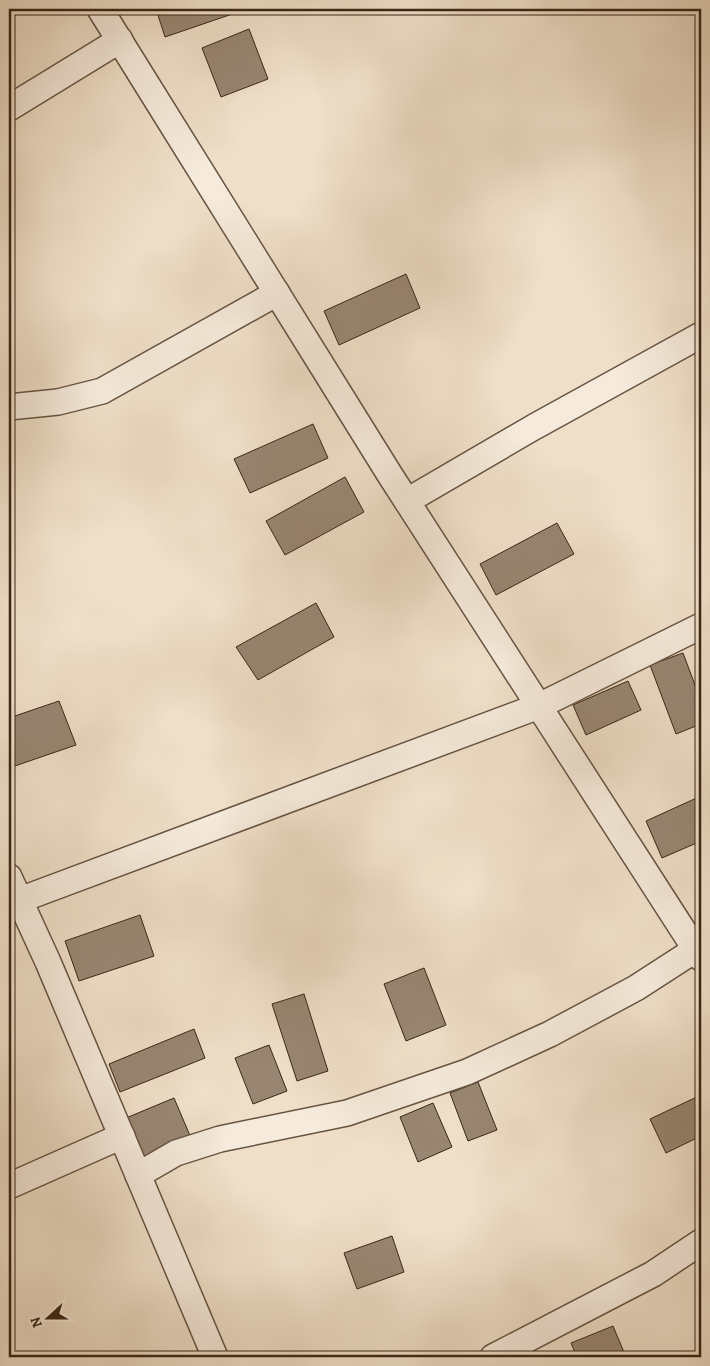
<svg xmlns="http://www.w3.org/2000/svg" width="710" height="1366" font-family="Alegreya,serif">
  <rect width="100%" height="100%" fill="#efdfc8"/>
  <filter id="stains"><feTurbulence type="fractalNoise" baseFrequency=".004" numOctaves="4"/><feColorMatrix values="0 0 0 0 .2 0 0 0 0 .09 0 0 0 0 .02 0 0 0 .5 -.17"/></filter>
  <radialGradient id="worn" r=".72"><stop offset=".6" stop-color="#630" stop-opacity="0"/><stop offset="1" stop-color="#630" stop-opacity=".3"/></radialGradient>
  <g fill="#988672" stroke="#392615">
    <polygon points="156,9 247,9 165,37"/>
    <polygon points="249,29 268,79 221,97 202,48"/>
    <polygon points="406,274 420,308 339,345 324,311"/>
    <polygon points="313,424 328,458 250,493 234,459"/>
    <polygon points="345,477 364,512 285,555 266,521"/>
    <polygon points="557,523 574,554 496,595 480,564"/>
    <polygon points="316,603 334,637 258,680 236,647"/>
    <polygon points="683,653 701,701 701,724 676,734 650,665"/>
    <polygon points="628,681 641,710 586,735 573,705"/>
    <polygon points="59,701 76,745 9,768 9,718"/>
    <polygon points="701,796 701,841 662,858 646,821"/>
    <polygon points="140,915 154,956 79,981 65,941"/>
    <polygon points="424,968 446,1025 406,1041 384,984"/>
    <polygon points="304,994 328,1071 297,1081 272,1004"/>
    <polygon points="194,1029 205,1058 120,1092 109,1064"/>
    <polygon points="269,1045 287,1091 253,1104 235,1058"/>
    <polygon points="478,1082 497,1130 468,1141 450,1093"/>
    <polygon points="701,1095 701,1136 666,1153 650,1119"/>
    <polygon points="174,1098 191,1138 142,1158 126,1118"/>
    <polygon points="433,1103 452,1147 418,1162 400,1117"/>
    <polygon points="392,1236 404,1272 357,1289 344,1253"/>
    <polygon points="613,1326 626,1357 577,1357 571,1343"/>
  </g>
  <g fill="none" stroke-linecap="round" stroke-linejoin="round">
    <g stroke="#665442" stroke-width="28">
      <g id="minor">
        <polyline points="100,9 390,475 701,958"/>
        <polyline points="9,108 120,40"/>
        <polyline points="9,407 58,402 102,391 277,293"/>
        <polyline points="407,501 534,427 701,335"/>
        <polyline points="9,877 48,962 215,1357"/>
        <polyline points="9,904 539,706 701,626"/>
        <polyline points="138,1175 176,1153 220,1139 347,1113 467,1072 550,1034 636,988 701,946"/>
        <polyline points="9,1186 122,1136"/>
        <polyline points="493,1357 653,1274 701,1242"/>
      </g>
    </g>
    <use href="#minor" stroke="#f5eadb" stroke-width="25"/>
  </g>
  <rect width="710" height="1366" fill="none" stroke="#efdfc8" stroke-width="30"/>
  <rect x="10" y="10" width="690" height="1346" fill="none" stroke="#392615" stroke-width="2.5"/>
  <rect x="15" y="15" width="680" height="1336" fill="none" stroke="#392615"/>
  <g transform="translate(48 1318) rotate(249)" stroke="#f5eadb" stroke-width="4" paint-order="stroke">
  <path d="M0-4L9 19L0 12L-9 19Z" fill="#392615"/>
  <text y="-8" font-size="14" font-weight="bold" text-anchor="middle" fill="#392615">N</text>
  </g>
  <rect width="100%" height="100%" filter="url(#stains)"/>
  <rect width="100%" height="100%" fill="url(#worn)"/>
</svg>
